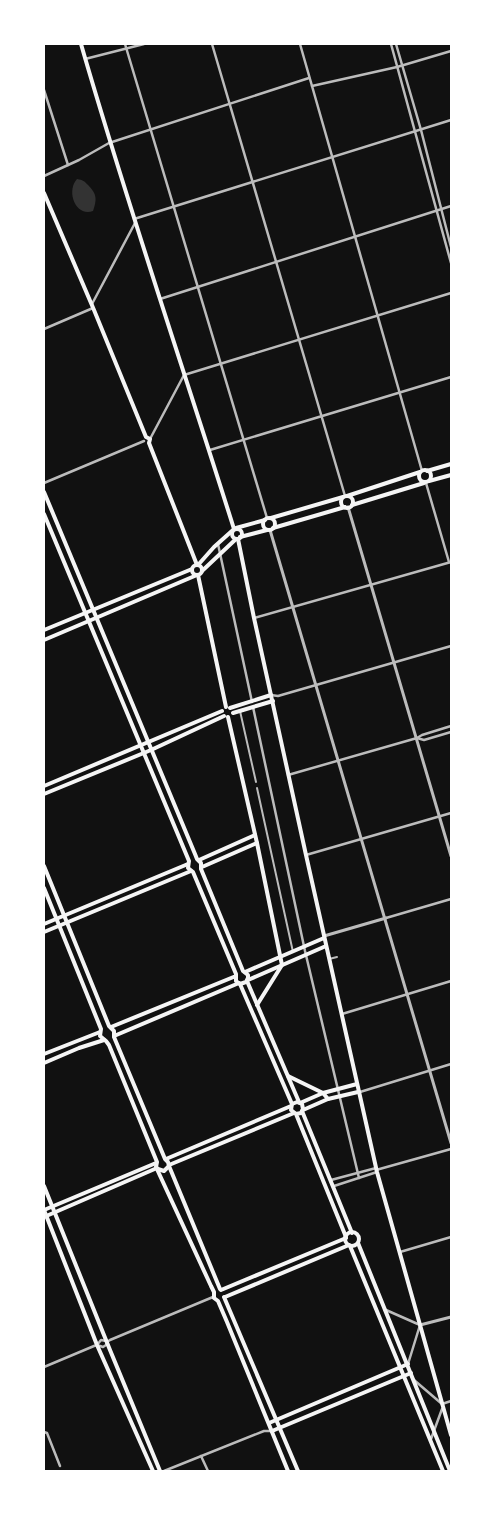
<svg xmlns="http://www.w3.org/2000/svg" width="495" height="1515" font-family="'Archivo Narrow',sans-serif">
  <rect width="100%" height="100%" fill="#111"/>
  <path fill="#333" d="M77,179C83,180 84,181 88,185C97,194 97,199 93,211C75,217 66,191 77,179Z"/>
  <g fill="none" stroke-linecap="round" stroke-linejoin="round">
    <g stroke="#bcbcbc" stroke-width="2">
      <polyline points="240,711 256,782"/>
      <polyline points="257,788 293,952"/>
      <polyline points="329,959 337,957"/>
    </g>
    <g stroke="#bcbcbc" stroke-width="2.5">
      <polyline points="125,44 267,518"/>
      <polyline points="212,44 345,496"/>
      <polyline points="300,44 422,471"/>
      <polyline points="391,44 451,263"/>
      <polyline points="396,44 421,130 451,247"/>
      <polyline points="85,59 144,44"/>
      <polyline points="312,86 397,67 451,51"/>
      <polyline points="44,90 68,165"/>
      <polyline points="44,176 79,160 109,143 309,78"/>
      <polyline points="134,219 451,120"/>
      <polyline points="160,299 451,206"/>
      <polyline points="92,304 135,223"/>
      <polyline points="44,329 93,308"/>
      <polyline points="150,439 184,375 451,293"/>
      <polyline points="210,450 451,377"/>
      <polyline points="44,483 144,441"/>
      <polyline points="426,483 449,562"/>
      <polyline points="218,544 252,702"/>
      <polyline points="254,618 451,562"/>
      <polyline points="271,695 278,696 451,646"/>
      <polyline points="253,707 305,951 359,1178"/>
      <polyline points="417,738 424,740 451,732"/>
      <polyline points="288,775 417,738 422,735 451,726"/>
      <polyline points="306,855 451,813"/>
      <polyline points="386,918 451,899"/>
      <polyline points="342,1014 451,981"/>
      <polyline points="360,1092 451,1064"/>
      <polyline points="376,1170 451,1149"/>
      <polyline points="331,1180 376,1168"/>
      <polyline points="334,1186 377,1172"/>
      <polyline points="400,1252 451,1237"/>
      <polyline points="386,1310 420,1325 408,1364"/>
      <polyline points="97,1345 101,1340 106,1341"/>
      <polyline points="44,1367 94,1346 97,1345 103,1347 106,1345 107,1342 110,1340 213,1297"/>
      <polyline points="414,1380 442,1404 451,1401"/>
      <polyline points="44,1432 47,1433 60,1466"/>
      <polyline points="431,1439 442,1409"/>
      <polyline points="201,1456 208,1471"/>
      <polyline points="164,1471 264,1431 272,1431"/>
    </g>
    <g stroke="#bcbcbc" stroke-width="3">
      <polyline points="348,507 451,856"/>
      <polyline points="270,530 451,1143"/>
      <polyline points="324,936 386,918"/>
      <polyline points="420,1325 451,1317"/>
    </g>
    <g stroke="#f5f5f5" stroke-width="4">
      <path d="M81,44C128,207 183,367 234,529"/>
      <polyline points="44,193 94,310 146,437 150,439 149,443 197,565"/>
      <circle cx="425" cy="476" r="6"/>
      <polyline points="427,471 451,464"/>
      <polyline points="429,481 451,475"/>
      <polyline points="44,492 195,854 197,859 201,863 201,869 243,971 248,975 248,978 246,982 240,984"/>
      <polyline points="347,496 420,472"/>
      <circle cx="347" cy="502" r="6"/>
      <polyline points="352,505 424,483"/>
      <polyline points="44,514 189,861 188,868 193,872 236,974 236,981 240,984 292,1104"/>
      <circle cx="269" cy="524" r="6"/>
      <polyline points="271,518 343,497"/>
      <polyline points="236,528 265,520"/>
      <polyline points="273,528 345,507"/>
      <circle cx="237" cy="534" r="5"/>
      <polyline points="240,537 267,530"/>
      <polyline points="238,539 254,618 306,855 377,1172 451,1435"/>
      <polyline points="198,565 214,547 233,530"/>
      <circle cx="197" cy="570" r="5"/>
      <polyline points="202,571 236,539"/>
      <polyline points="198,575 226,707"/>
      <polyline points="44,630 192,569"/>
      <polyline points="44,640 197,575"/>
      <polyline points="230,708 271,695"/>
      <polyline points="233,713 273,701"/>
      <polyline points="228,717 257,843 282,965 257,1005"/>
      <polyline points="44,786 222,711"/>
      <polyline points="44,794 151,750 224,716"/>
      <polyline points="199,860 255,835"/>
      <polyline points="202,867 257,843"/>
      <polyline points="44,924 188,864"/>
      <polyline points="44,932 191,871"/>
      <polyline points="245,972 324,938"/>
      <polyline points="248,980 326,946"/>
      <polyline points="247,981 299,1102"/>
      <polyline points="111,1027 236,976"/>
      <polyline points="114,1036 239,983"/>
      <polyline points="44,1054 100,1032"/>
      <polyline points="44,1063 79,1048 104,1040"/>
      <polyline points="288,1076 323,1093 328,1099"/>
      <polyline points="300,1103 323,1093 357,1084"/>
      <polyline points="303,1110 328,1099 358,1092"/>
      <polyline points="302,1111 352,1233"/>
      <polyline points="296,1114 301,1113 303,1109 302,1104 297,1102 292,1104 291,1110 296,1114 346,1237"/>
      <polyline points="166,1159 291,1106"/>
      <polyline points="169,1165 294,1113"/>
      <polyline points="44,1186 110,1350 160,1471"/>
      <polyline points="44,1210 97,1345 153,1471"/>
      <polyline points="44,1210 156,1163"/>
      <polyline points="44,1217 157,1168"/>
      <circle cx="352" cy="1239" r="7"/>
      <polyline points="358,1243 450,1471"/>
      <polyline points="350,1246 443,1471"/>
      <polyline points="221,1290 346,1238"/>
      <polyline points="225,1297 349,1245"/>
      <polyline points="269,1423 408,1364"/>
      <polyline points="272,1431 411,1373"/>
    </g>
    <g stroke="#f5f5f5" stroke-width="4">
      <polyline points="44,866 109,1026 114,1031 114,1037 165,1159 168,1162 169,1166 220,1289"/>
      <polyline points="44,888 101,1029 100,1036 106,1041 109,1045 157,1162 156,1167 211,1286 214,1292 214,1298 218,1301 227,1322 288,1471"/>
      <polyline points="158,1169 164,1171 169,1166"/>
      <polyline points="224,1297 298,1471"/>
    </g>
  </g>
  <rect width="495" height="1515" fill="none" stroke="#ffffff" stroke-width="90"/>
</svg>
